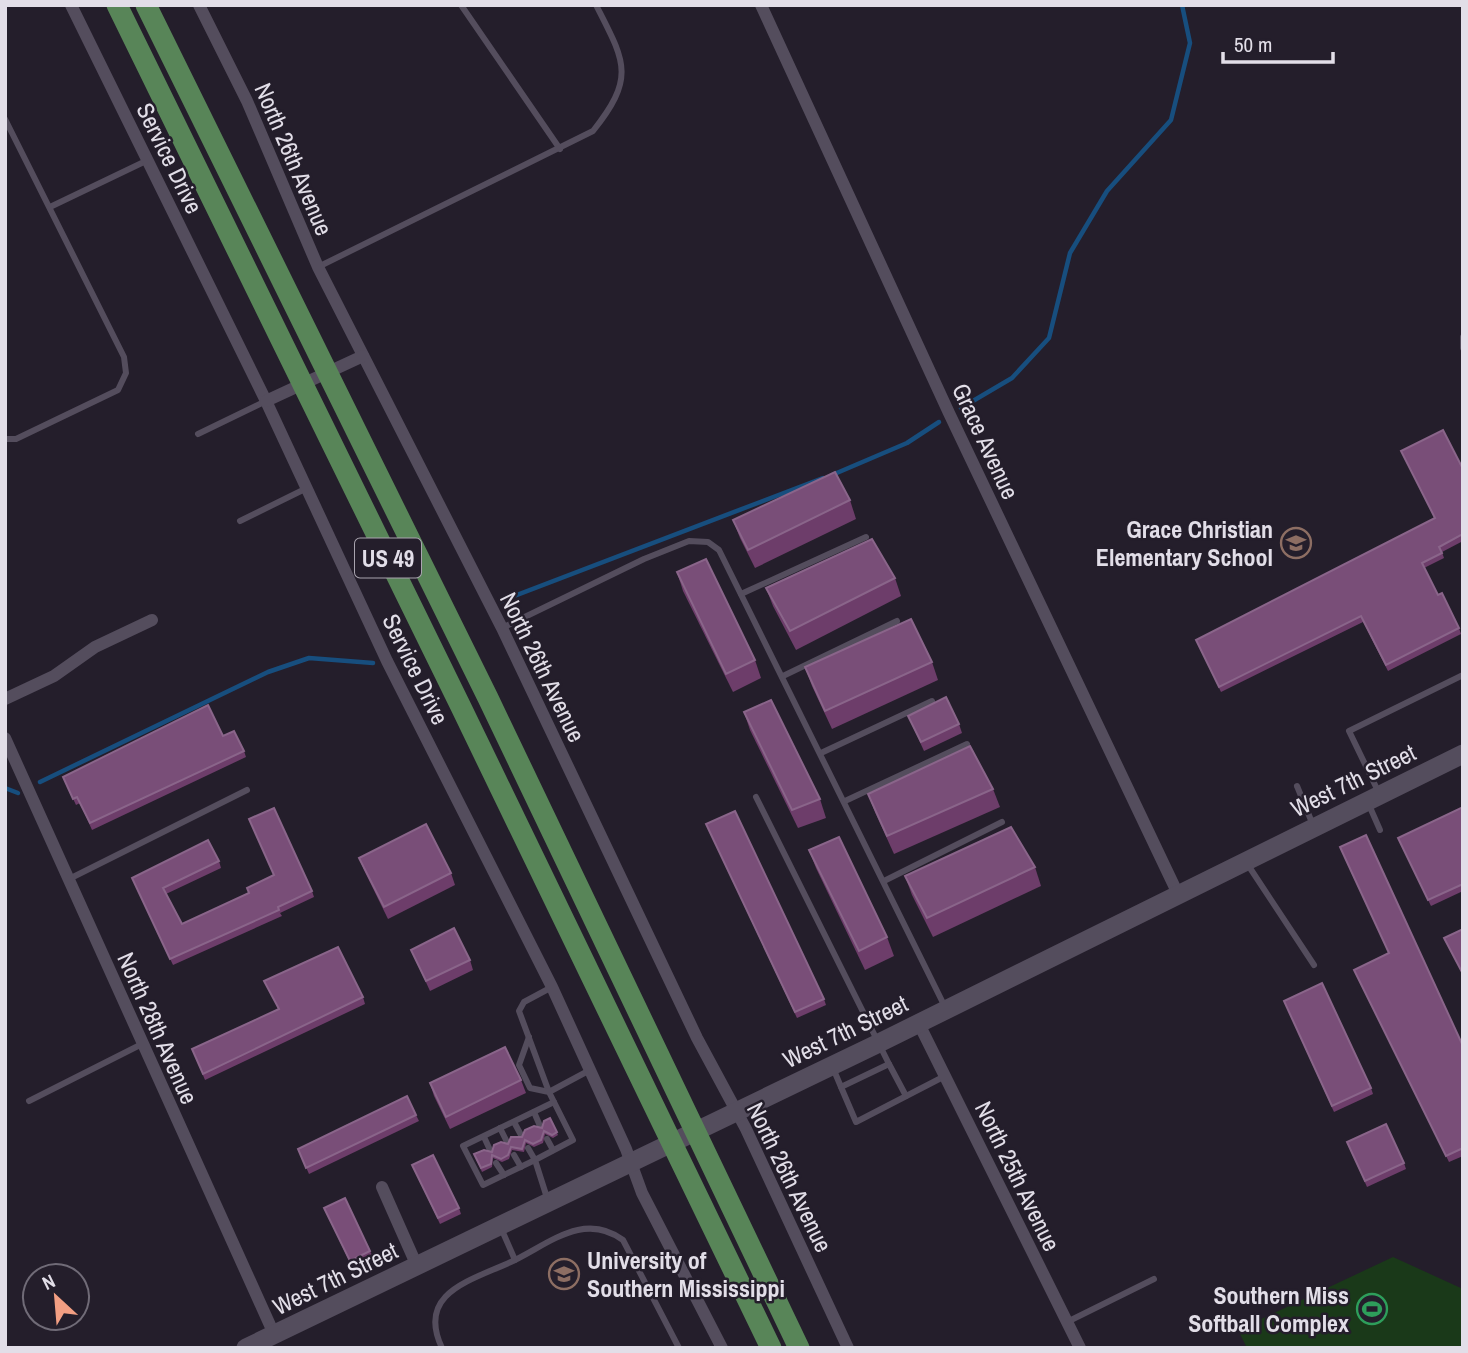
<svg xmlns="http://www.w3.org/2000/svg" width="1468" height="1353" font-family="'Archivo Narrow',sans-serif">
  <rect width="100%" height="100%" fill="#241e2b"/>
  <polygon fill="#1a3919" points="1393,1257 1463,1289 1463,1348 1247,1348 1238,1330"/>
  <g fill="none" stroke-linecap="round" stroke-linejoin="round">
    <g stroke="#174e7e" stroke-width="4.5">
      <polyline points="961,408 1012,378 1049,338 1070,253 1107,191 1171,120 1190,43 1182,5"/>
      <polyline points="832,475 907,443 939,422"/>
      <polyline points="501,601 823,478"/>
      <polyline points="40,782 268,672 309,658 373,663"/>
      <polyline points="5,788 18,793"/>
    </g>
    <g stroke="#544d5d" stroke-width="6">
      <polyline points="461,5 560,149"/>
      <polyline points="5,119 124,357 126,373 118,390 16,439 5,439"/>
      <polyline points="50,207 148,160"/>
      <path d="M318,267L593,131C636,77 625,62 596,5"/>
      <polyline points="1463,337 1463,348"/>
      <polyline points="198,434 266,401"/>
      <polyline points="240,521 307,488"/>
      <polyline points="741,594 866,537"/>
      <polyline points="502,628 644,559 689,541 708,542 719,550 946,1009"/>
      <polyline points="783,676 897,621"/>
      <polyline points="821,753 932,701"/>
      <polyline points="1297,786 1313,825"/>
      <polyline points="1378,791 1349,731 1463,675"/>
      <polyline points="756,797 889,1064 841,1087 833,1068"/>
      <polyline points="845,801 967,744"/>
      <polyline points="1369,805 1380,830"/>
      <polyline points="1248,865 1314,965"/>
      <polyline points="69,879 247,790"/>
      <polyline points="884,881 1002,822"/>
      <polyline points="552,987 524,1002 519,1011 549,1092 590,1070"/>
      <polyline points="529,1037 519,1065 530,1088 549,1092 573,1140 535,1160 548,1201"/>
      <polyline points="889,1064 906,1096"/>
      <polyline points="841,1087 856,1122 945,1076"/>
      <polyline points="29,1101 142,1044"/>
      <polyline points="534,1112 540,1126"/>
      <polyline points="514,1122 521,1135"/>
      <polyline points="500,1128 507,1142"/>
      <polyline points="484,1137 490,1150"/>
      <polyline points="547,1139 553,1150"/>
      <polyline points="528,1148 535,1160 483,1185 463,1146 554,1102"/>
      <polyline points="514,1155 521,1167"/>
      <polyline points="496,1163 504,1175"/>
      <path d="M515,1260C551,1242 585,1212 623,1240L679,1348"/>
      <polyline points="1067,1322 1154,1279"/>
      <path d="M442,1348C415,1291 474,1280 515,1260L501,1228"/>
    </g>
    <g stroke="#544d5d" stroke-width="12">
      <polyline points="71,5 266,401 387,661 552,987 626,1149 642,1193 722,1348"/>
      <polyline points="199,5 247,101 318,267 502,628 697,1038 746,1129 848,1348"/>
      <polyline points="761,5 949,413 1178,894"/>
      <polyline points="266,401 363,356"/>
      <polyline points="5,699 54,676 95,647 152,620"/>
      <polyline points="5,738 274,1334"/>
      <polyline points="918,1022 1080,1348"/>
      <polyline points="382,1187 417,1266"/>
    </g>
    <polyline stroke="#544d5d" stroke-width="19" points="246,1348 877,1044 1463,754"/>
    <g stroke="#588558" stroke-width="21">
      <polyline points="117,5 461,707 771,1348"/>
      <polyline points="146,5 488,698 799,1348"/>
    </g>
  </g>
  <g fill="#6d3d6a">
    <polygon points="1401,451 1463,469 1463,541 1442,552 1444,558 1424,568 1438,595 1459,628 1461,634 1388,671 1363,622 1221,692 1196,640 1435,518"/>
    <polygon points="850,500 856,519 755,568 740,538 733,520"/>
    <polygon points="677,572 755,660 761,678 733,692 683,591"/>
    <polygon points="895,578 901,596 796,650 773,606 766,588"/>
    <polygon points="932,662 938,680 832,729 812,686 805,667"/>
    <polygon points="744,712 820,799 826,818 798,828 750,730"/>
    <polygon points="908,716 959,724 962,733 924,751"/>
    <polygon points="223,736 244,751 246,757 92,830 80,803 76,805 63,777"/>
    <polygon points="993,789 1000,807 894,854 875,812 868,794"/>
    <polygon points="1463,807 1463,891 1431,906 1398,838"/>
    <polygon points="249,819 312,891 314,897 280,913 282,916 173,965 132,878 219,861 221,868 166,894 182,924 249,893 274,875"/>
    <polygon points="706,824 824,999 826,1005 797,1018"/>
    <polygon points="1340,847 1463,1046 1463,1156 1449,1162 1354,970 1389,953"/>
    <polygon points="809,850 887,937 894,956 865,970 816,868"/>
    <polygon points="359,858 451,873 455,885 388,919 364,870"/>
    <polygon points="1035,867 1041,886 933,937 912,895 905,876"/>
    <polygon points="411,950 470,960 473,970 430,991"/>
    <polygon points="264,981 363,997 365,1004 205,1080 192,1049 279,1010"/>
    <polygon points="1284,1001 1371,1088 1373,1094 1334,1112"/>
    <polygon points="521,1080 526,1093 450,1129 434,1096 430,1083"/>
    <polygon points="416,1115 419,1121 309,1174 298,1149"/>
    <polygon points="550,1118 558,1135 553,1138 545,1134 543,1143 534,1147 526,1143 524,1152 512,1150 509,1159 502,1162 493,1158 492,1167 482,1172 474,1154 492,1152 508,1144 542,1128"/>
    <polygon points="1347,1142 1404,1163 1406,1169 1367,1187"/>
    <polygon points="412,1165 459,1208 461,1214 440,1224"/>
    <polygon points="324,1208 370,1251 373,1257 352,1267"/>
  </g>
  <g fill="#794e78" stroke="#8a658a" stroke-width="2">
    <polygon points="1443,430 1463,469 1463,534 1439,547 1442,553 1422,563 1438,595 1442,593 1459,628 1386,665 1361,616 1219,687 1196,640 1435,518 1401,451"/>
    <polygon points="835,472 850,500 748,550 733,520"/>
    <polygon points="872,539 895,578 790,631 766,588"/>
    <polygon points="706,559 755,660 726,674 677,572"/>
    <polygon points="911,619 932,662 825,711 805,667"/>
    <polygon points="946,697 959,724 921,742 908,716"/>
    <polygon points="771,700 820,799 792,810 744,712"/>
    <polygon points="208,705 223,736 234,731 244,751 90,823 77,797 73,799 63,777"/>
    <polygon points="970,746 993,789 887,836 868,794"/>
    <polygon points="1463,807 1463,884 1428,900 1398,838"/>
    <polygon points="274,808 312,891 278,907 279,910 170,959 132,878 208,840 219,861 163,888 182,924 249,893 247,888 274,875 249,819"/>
    <polygon points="735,811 824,999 795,1012 706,824"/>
    <polygon points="426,824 451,873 384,907 359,858"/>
    <polygon points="1011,827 1035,867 927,918 905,876"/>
    <polygon points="1366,835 1463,1046 1463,1148 1446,1156 1354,970 1389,953 1340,847"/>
    <polygon points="839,837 887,937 859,951 809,850"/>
    <polygon points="454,928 470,960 426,981 411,950"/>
    <polygon points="1463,929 1463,974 1444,938"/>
    <polygon points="338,947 363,997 203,1074 192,1049 279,1009 264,981"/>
    <polygon points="1322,983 1371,1088 1332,1106 1284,1001"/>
    <polygon points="505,1047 521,1080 446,1117 430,1083"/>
    <polygon points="407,1096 416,1115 306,1168 298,1149"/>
    <polygon points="550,1118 557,1132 552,1135 544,1131 541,1140 533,1144 525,1140 522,1149 511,1147 508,1155 501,1159 492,1155 491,1164 481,1168 474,1154 484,1150 492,1152 494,1145 501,1142 508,1144 511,1137 522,1137 525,1130 534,1126 542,1128 544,1121"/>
    <polygon points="1386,1124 1404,1163 1365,1181 1347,1142"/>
    <polygon points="433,1155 459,1208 438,1218 412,1165"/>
    <polygon points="345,1198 370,1251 350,1261 324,1208"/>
  </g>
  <defs>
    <g id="school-ring" transform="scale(1.575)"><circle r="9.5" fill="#241e2b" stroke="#8d6e63" stroke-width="1.5"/><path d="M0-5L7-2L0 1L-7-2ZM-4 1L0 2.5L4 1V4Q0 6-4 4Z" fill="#8d6e63"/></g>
    <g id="university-ring" transform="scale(1.575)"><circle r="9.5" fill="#241e2b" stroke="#8d6e63" stroke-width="1.5"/><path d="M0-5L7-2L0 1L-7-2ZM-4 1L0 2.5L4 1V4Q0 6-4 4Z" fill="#8d6e63"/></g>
    <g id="stadium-ring" transform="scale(1.575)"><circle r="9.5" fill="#241e2b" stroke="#2e9e5b" stroke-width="1.5"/><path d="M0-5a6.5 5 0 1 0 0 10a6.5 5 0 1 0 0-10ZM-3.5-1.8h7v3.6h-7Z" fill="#2e9e5b"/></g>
  </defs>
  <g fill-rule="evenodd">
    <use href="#school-ring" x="1296" y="543"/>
    <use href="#university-ring" x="564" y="1274"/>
    <use href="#stadium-ring" x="1372" y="1309"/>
  </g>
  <g text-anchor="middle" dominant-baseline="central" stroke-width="5" stroke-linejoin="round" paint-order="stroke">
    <rect fill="#241e2b" stroke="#a9a4af" stroke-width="2" x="355" y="538.5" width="66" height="39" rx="5"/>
    <g font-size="23" font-weight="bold" fill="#e2dee8">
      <text x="388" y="558">US 49</text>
    </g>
    <g font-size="24" fill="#e2dee8" stroke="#241e2b">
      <text transform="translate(170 158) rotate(64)">Service Drive</text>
      <text transform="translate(294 159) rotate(67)">North 26th Avenue</text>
      <text transform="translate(986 441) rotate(65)">Grace Avenue</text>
      <text transform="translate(543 667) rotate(64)">North 26th Avenue</text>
      <text transform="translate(416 669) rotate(64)">Service Drive</text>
      <text transform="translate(1353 780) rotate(-26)">West 7th Street</text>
      <text transform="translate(158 1028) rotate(66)">North 28th Avenue</text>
      <text transform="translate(845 1031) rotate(-26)">West 7th Street</text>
      <text transform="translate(1018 1176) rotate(64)">North 25th Avenue</text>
      <text transform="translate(790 1177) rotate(64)">North 26th Avenue</text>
      <text transform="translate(335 1278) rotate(-26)">West 7th Street</text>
    </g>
    <g font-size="24" font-weight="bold" fill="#e2dee8" stroke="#241e2b" text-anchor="end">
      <text x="1273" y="529">Grace Christian<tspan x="1273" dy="28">Elementary School</tspan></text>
      <text x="587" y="1260" text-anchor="start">University of<tspan x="587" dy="28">Southern Mississippi</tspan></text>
      <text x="1349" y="1295">Southern Miss<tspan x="1349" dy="28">Softball Complex</tspan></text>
    </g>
  </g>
  <rect width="1468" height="1353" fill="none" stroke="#e2dee8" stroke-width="14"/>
  <g transform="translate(56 1297) rotate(334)"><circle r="33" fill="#241e2b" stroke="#706b77" stroke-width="2"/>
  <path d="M0-5L12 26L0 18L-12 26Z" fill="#f39f83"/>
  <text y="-10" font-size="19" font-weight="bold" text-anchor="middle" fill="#e2dee8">N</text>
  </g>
  <path d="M1223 52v10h110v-10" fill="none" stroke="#e2dee8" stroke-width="3.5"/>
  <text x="1234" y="52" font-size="21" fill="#e2dee8" stroke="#241e2b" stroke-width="5" paint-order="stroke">50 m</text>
</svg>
